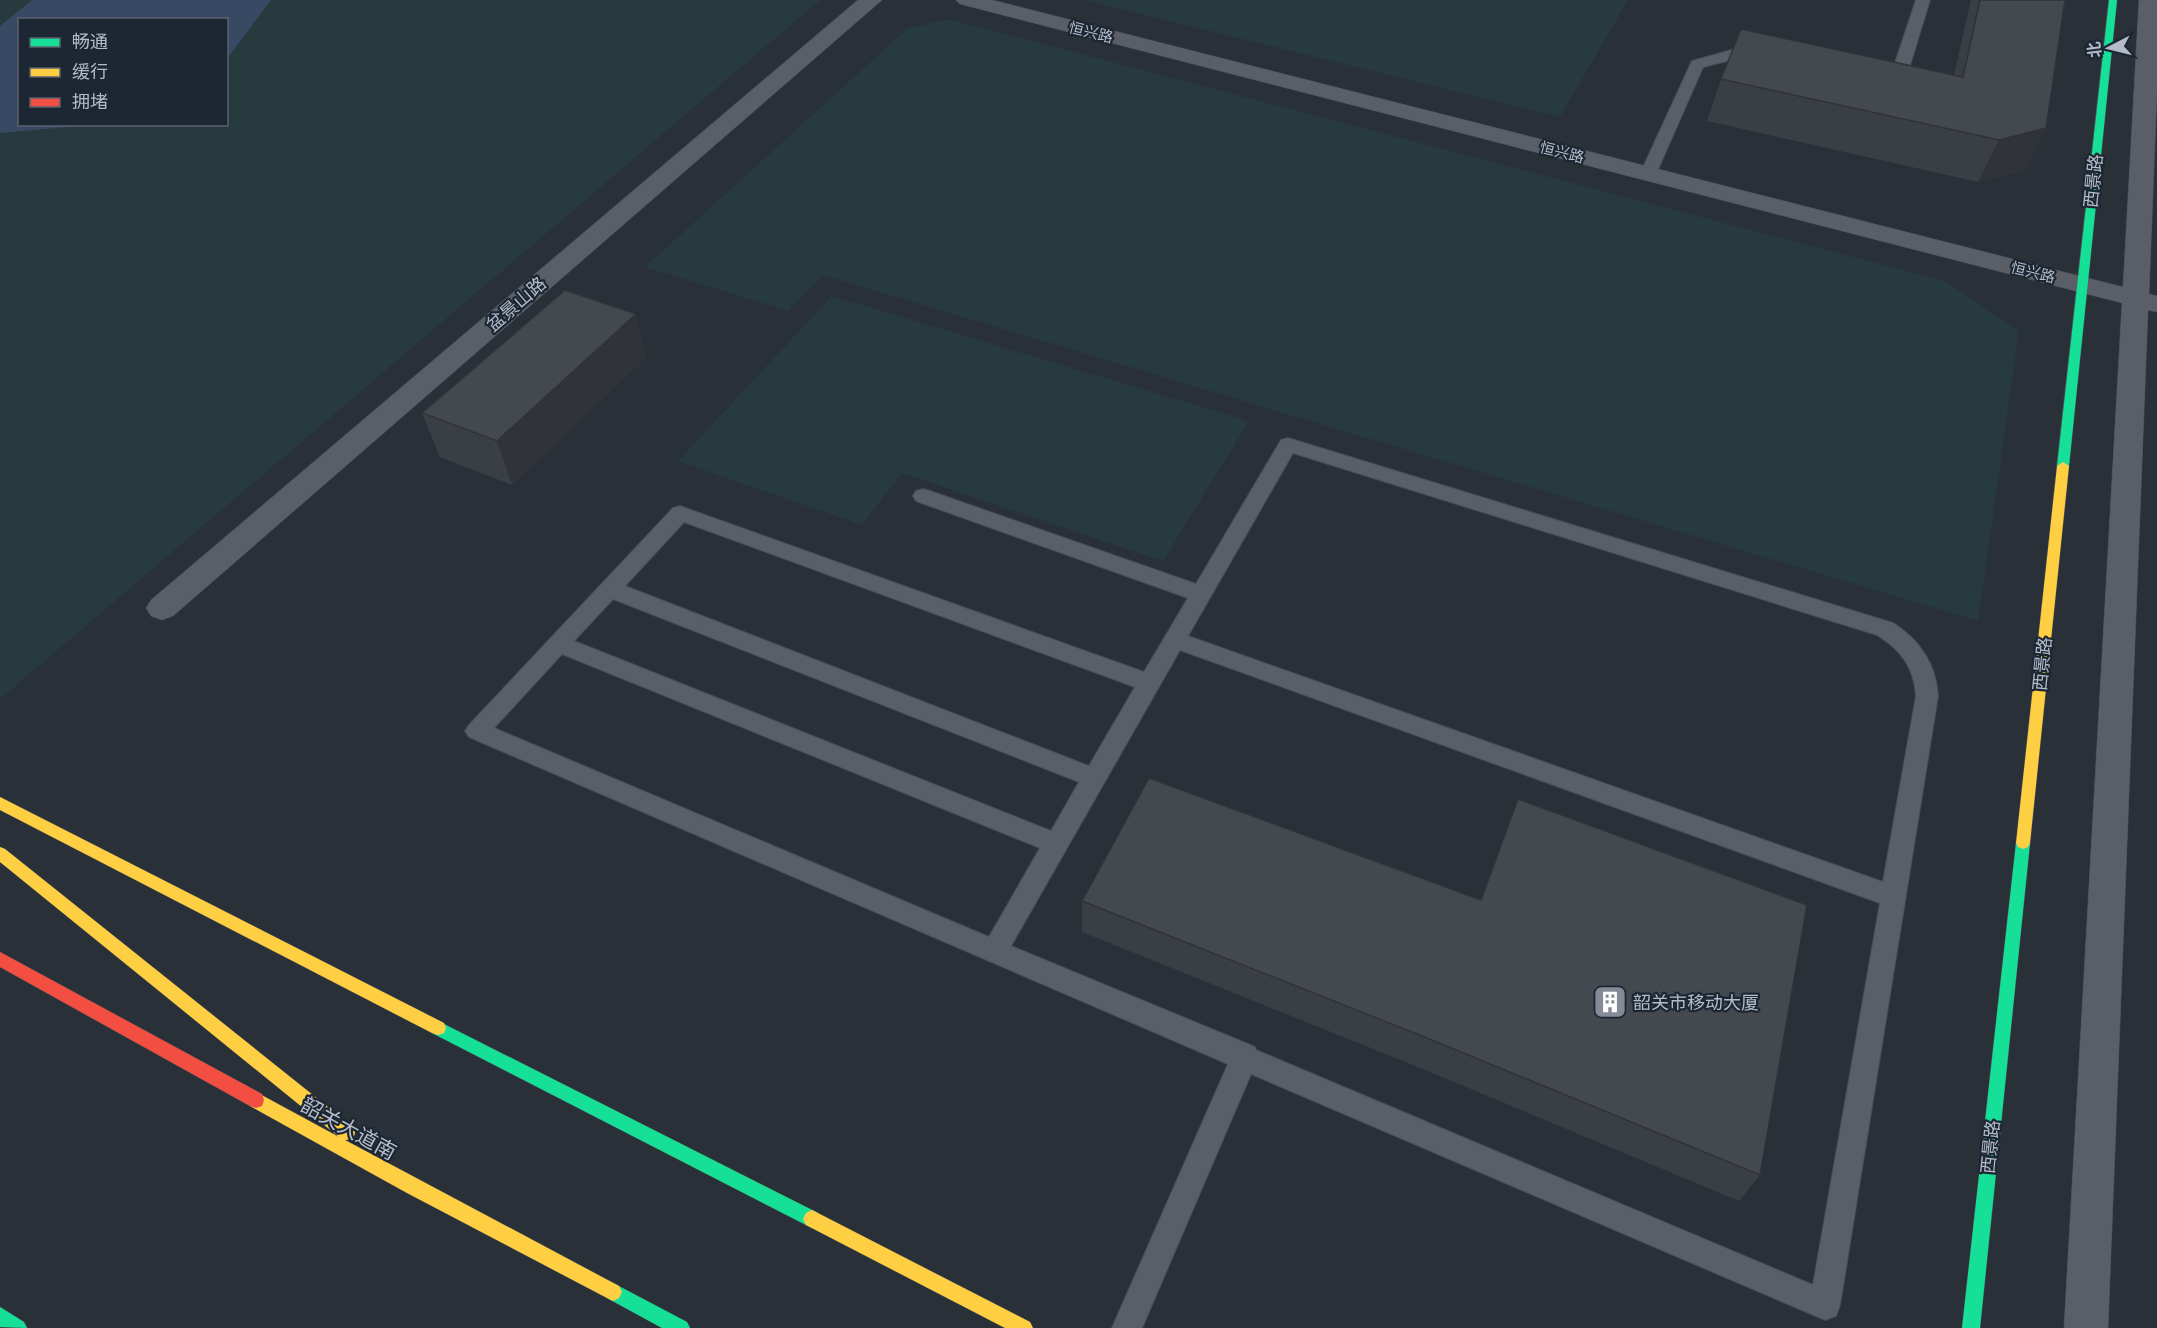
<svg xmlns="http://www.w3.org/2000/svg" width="2157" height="1328" font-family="'IBM Plex Sans','Noto Sans SC',sans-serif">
  <rect width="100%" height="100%" fill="#2a3038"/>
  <g fill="#273a3e">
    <polygon points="0,0 32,0 0,26"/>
    <polygon points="271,0 820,0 0,699 0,133 90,124 226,124 227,59"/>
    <polygon points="1084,0 1628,0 1560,117"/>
    <polygon points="948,19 1945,281 2019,331 1978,621 823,275 788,311 645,267 907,29"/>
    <polygon points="832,296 1249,421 1163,561 902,473 862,525 678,461"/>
  </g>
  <polygon fill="#384963" points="32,0 271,0 227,59 226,20 20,20 20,124 90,125 0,133 0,26"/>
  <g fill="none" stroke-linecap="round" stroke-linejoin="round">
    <g stroke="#484c53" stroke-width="2">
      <g id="lane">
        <polygon points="1916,0 1930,0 1903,88 1895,93 1884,89 1881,86 1889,81"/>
        <polygon points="1735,49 1765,57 1768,60 1760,65 1735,59 1703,67 1656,174 1654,178 1642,178 1640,174 1692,61"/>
        <path d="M1288,438L1893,623C1920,640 1936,664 1938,696L1840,1305L1836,1316L1825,1320L1251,1074L1142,1328H1112L1228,1064L469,737L465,731L469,725L673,508L680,506L1144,672L1188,598L916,501L913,496L916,491L923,489L930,491L1196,584L1281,440ZM1293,453L1877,635C1901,650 1914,667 1916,696L1883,882L1188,636ZM684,522L1135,687L1089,766L625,586ZM613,599L1079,782L1051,831L574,641ZM1180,650L1880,903L1813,1285L1256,1050L1255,1047L1011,946ZM562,654L1040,848L989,937L494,728Z"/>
      </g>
    </g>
    <g stroke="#484c53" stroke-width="1">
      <g id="street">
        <polygon points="858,0 882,0 173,616 162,620 151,616 146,608 151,600"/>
        <polygon points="956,0 992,0 2123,287 2139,0 2157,0 2157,91 2149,294 2157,296 2157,312 2148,310 2108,1328 2064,1328 2122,303 960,4"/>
      </g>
    </g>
    <g stroke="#484c53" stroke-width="1">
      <g id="fast">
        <polygon points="2109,0 2117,0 2069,466 2063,470 2057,466"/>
        <polygon points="2023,837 2028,839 2030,843 1980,1328 1962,1328 2016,843 2018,839"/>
        <polygon points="438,1021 818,1213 821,1219 818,1225 812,1228 806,1225 432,1033 430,1028 432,1023"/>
        <polygon points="613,1283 687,1322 690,1328 662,1328 607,1298 604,1292 607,1286"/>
        <polygon points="0,1307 24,1322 27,1328 0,1327"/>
      </g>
    </g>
    <g stroke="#484c53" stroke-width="1">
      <g id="slow">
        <polygon points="2063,462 2069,466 2030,843 2028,847 2023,849 2018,847 2016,843 2057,466"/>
        <polygon points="0,797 444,1023 446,1028 444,1033 438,1035 432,1033 0,810"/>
        <polygon points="0,847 5,849 353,1127 355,1133 353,1139 345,1140 619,1286 622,1292 619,1298 613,1301 607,1298 407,1193 250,1106 248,1100 250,1094 256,1092 339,1137 0,862"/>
        <polygon points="812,1210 1030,1322 1033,1328 1005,1328 806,1225 803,1219 806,1213"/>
      </g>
    </g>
    <g stroke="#484c53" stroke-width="1">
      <polygon id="jam" points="0,952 262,1094 264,1100 262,1106 256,1108 250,1106 0,967"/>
    </g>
    <use href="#lane" fill="#5a5e66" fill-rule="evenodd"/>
    <use href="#street" fill="#5a5e66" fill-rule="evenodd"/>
    <use href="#fast" fill="#16e098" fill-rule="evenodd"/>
    <use href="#slow" fill="#ffcf43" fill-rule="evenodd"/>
    <use href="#jam" fill="#f24e42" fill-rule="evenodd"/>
  </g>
  <g fill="#3a3f45">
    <polygon points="1971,0 2065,0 2046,128 2024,171 1978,182 1707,121 1721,79 1954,75"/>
    <polygon points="647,357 512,485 440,457 422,413"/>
    <polygon points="1149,778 1760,1175 1739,1201 1418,1067 1082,932 1082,901"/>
  </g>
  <g fill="#303338">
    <polygon points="2046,128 2024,171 1978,182 1999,140"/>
    <polygon points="636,314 647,357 512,485 497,441"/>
  </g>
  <g fill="#444950" stroke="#303338" stroke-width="1.5">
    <polygon points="1980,0 2065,0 2046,128 1999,140 1721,79 1741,29 1963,77"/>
    <polygon points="565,290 636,314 497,441 422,413"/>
    <polygon points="1149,778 1481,900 1518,799 1807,905 1760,1175 1427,1038 1082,901"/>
  </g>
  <defs>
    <g id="building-square" transform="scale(1.725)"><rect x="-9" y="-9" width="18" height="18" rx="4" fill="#848b96" stroke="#1d2633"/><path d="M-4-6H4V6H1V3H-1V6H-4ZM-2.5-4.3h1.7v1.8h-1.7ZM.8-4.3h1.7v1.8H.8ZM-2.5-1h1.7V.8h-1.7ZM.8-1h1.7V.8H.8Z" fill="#fff"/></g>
  </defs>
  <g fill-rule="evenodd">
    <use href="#building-square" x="1610" y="1002"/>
  </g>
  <g text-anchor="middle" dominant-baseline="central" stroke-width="4.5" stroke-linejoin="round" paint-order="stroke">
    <g font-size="15" fill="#b4bcc9" stroke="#1d2633">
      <text transform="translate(1091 32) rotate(14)">恒兴路</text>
      <text transform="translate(1562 152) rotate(14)">恒兴路</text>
      <text transform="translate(2033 272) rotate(14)">恒兴路</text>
    </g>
    <g font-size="18" fill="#b4bcc9" stroke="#1d2633">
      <text transform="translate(2093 181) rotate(-84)">西景路</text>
      <text transform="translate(516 304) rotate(-41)">盆景山路</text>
      <text transform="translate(2042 664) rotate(-84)">西景路</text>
      <text transform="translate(1990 1147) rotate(-84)">西景路</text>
    </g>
    <g font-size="18" fill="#b4bcc9" stroke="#1d2633" text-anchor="start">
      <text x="1633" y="1002">韶关市移动大厦</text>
    </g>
    <g font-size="21" fill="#b4bcc9" stroke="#1d2633">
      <text transform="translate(349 1128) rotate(29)">韶关大道南</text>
    </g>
  </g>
  <rect x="18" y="18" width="210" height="108" fill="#1d2633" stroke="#59626f" stroke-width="1.5"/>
  <rect x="30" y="38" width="30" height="9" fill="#16e098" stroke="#59626f" stroke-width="1.5"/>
  <text x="72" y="48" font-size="18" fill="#b4bcc9">畅通</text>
  <rect x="30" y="68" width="30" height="9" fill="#ffcf43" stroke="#59626f" stroke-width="1.5"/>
  <text x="72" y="78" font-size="18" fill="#b4bcc9">缓行</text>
  <rect x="30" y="98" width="30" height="9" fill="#f24e42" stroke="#59626f" stroke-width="1.5"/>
  <text x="72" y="108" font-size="18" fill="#b4bcc9">拥堵</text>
  <g transform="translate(2109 48) rotate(263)" stroke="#1d2633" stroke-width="4.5" paint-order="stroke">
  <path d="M0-4.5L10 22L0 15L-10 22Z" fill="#b4bcc9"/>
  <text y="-9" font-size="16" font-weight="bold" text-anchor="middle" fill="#b4bcc9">北</text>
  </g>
</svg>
